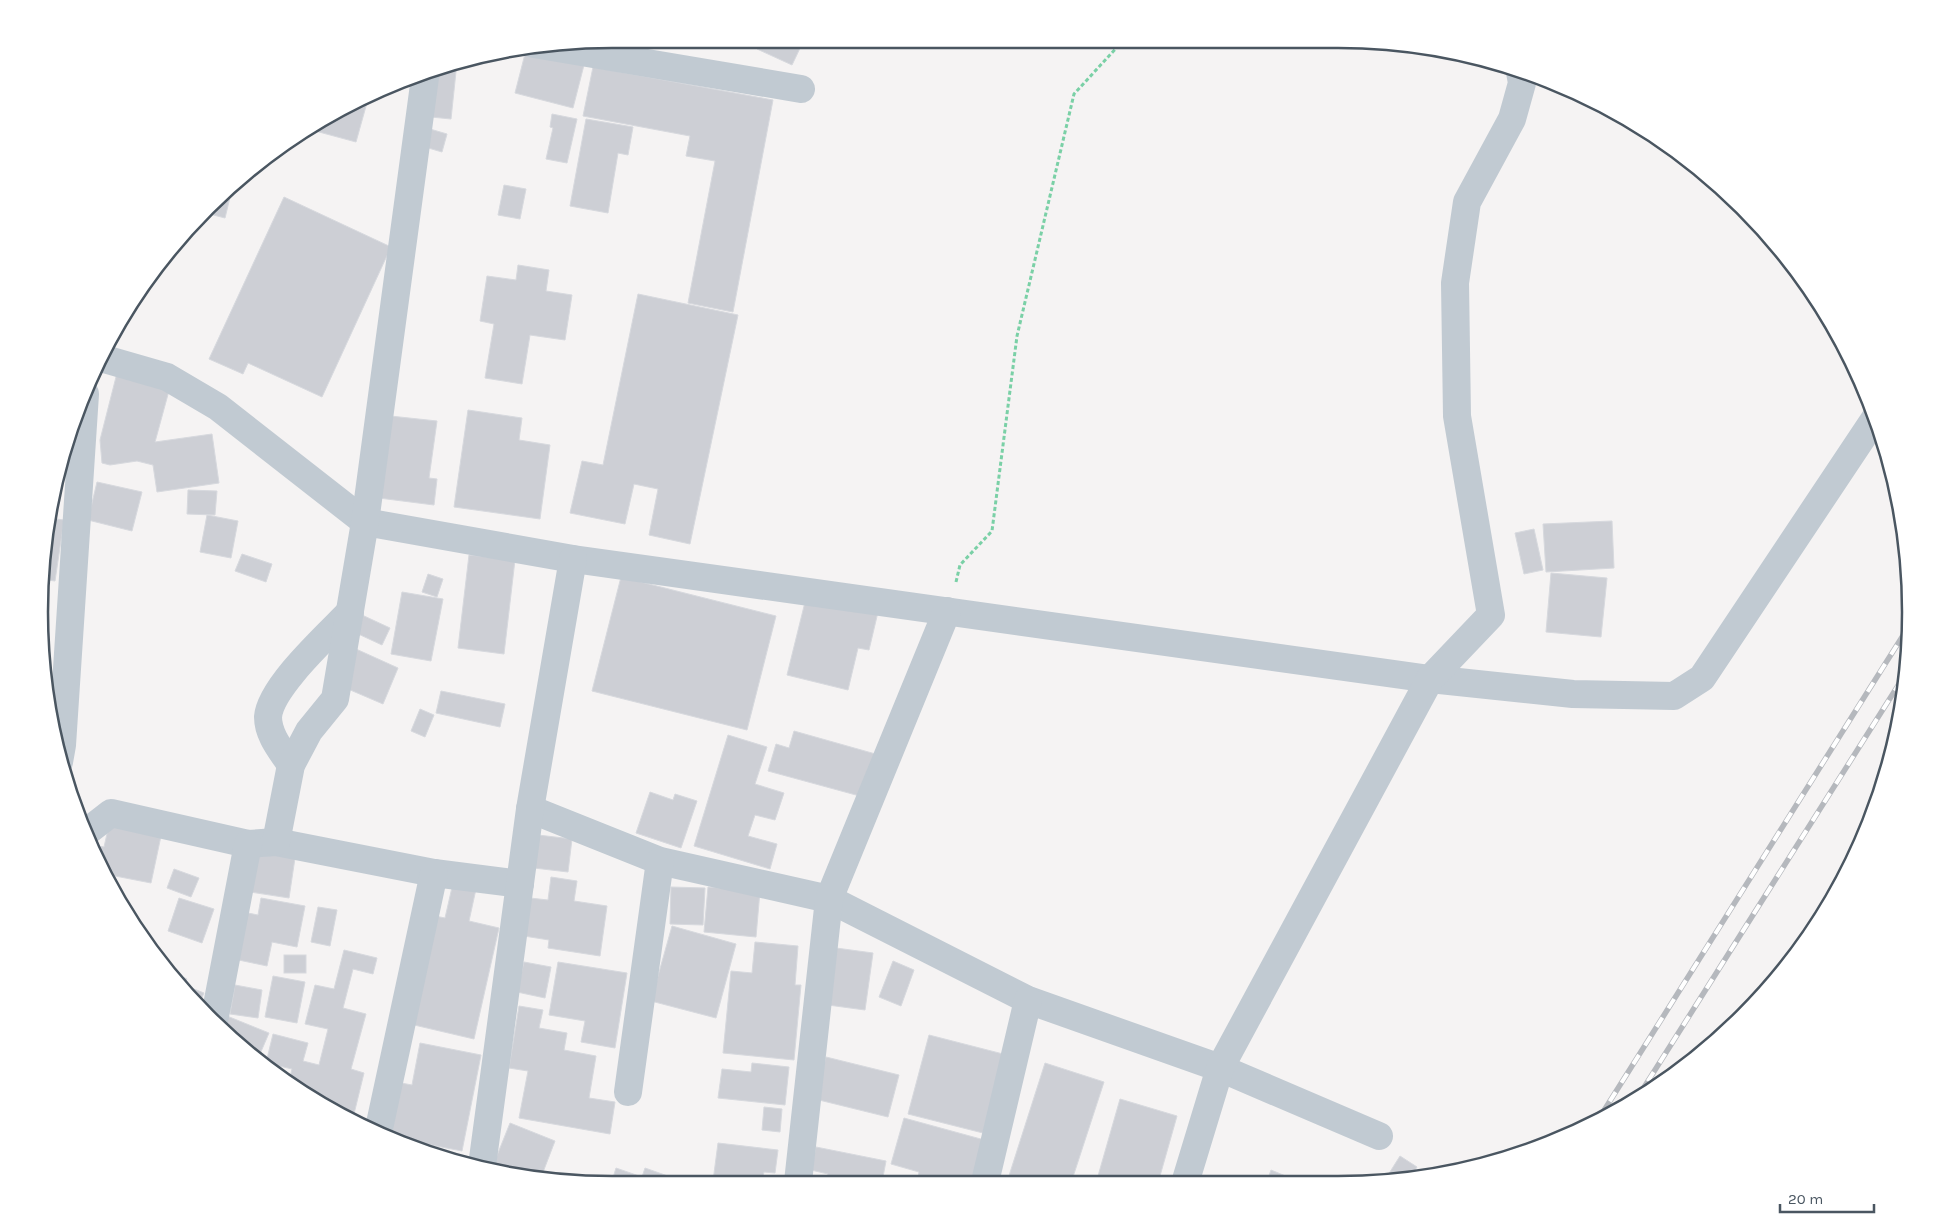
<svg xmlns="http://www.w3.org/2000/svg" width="1950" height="1224" font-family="Karla,sans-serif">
  <rect width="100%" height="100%" fill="#f5f3f3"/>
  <g fill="#cdcfd5" stroke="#d7d9de">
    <polygon points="759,44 802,44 792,65 757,49"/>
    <polygon points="526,50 584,65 573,108 515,93"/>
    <polygon points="457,62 451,119 431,117 437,67"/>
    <polygon points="593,67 773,100 733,312 688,303 715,161 686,156 690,136 583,116"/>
    <polygon points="368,99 356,142 308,129 308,128"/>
    <polygon points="552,114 577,119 567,163 546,159 553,128 550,127"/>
    <polygon points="586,119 633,127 628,155 618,153 608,213 570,206"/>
    <polygon points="430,129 447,134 442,152 425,147"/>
    <polygon points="233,185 225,218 202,212 207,206"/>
    <polygon points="504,185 526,189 520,219 498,215"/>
    <polygon points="284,197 391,247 322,397 248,363 243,374 209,359"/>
    <polygon points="518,265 549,270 546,291 572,295 565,340 530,335 522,384 485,378 494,324 480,321 487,276 516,280"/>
    <polygon points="638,294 738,315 690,544 649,535 658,489 634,484 625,524 570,513 582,461 603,465"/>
    <polygon points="117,373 170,387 155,442 212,434 219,483 157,492 153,465 137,461 110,465 102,463 100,440"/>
    <polygon points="468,410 522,418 519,440 550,445 540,519 454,507"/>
    <polygon points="381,415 437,421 429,478 437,479 434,505 371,497"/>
    <polygon points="69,427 74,427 61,469"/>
    <polygon points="97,482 142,492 132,531 88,520"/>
    <polygon points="58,483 62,483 56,519 64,520 55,581 40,579 40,575"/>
    <polygon points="188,490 217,491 215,515 187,514"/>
    <polygon points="207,515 238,521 231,558 200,552"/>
    <polygon points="1612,521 1614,568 1546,572 1543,524"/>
    <polygon points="1534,529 1543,570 1524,574 1515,533"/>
    <polygon points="242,554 272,564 266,582 235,571"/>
    <polygon points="469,555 515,560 504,654 458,648"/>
    <polygon points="1551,573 1607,578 1601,637 1546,632"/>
    <polygon points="428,574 443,579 437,597 422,592"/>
    <polygon points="621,577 776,616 747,730 592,691"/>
    <polygon points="402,592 443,599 431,661 391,654"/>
    <polygon points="807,594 878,612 869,650 858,648 848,690 787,675"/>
    <polygon points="362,615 390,628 382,645 354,632"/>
    <polygon points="41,618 48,619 43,653"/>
    <polygon points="356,649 398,668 383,704 341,686"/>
    <polygon points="441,691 505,704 500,727 436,713"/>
    <polygon points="420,709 434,715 425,737 411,731"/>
    <polygon points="794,731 879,755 867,798 768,771 776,744 789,748"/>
    <polygon points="728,735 767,747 755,784 784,793 775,820 755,815 748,836 777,844 770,869 694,846"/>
    <polygon points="650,792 673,800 675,794 697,801 681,848 636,833"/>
    <polygon points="109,825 161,836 151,883 105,874 89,844 104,847"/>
    <polygon points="538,835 572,839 568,872 534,868"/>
    <polygon points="256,852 295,858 289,898 250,892"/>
    <polygon points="174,869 199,878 191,897 167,888"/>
    <polygon points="551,877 577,881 574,901 607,906 600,956 548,948 549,940 524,936 530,898 548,900"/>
    <polygon points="453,883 476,889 469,921 499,928 474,1039 410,1024 435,916 445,918"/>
    <polygon points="671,887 705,888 703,925 670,924"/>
    <polygon points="708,887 760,891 756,937 704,932"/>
    <polygon points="179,898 214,909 202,943 168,931"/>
    <polygon points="261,898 305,906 297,947 272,942 267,966 234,959 243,912 258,915"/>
    <polygon points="318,907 337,910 330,946 311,942"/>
    <polygon points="672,926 736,944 716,1018 651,1001"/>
    <polygon points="755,942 798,946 795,985 801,985 794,1060 723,1053 731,971 752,973"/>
    <polygon points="836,948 873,953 865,1010 828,1005"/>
    <polygon points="344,950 377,958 373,974 353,969 343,1008 366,1014 351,1069 364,1073 353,1118 289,1082 292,1069 266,1063 273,1034 308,1043 303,1061 319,1065 328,1029 305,1024 315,985 334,989"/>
    <rect x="284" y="955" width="22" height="18"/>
    <polygon points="893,961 914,970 901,1006 879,997"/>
    <polygon points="524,962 551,967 545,998 517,992"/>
    <polygon points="558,962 627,973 615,1048 581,1042 585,1021 549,1015"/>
    <polygon points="166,970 187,979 184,985 204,993 198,1006 181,990"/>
    <polygon points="273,976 305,982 297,1023 265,1017"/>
    <polygon points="235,985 262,990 258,1018 230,1014"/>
    <polygon points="519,1006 543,1010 539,1028 567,1033 564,1050 596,1056 589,1098 615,1102 610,1134 519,1118 528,1071 509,1068"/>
    <polygon points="227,1016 269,1033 257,1061 222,1029"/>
    <polygon points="929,1035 1003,1054 983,1133 908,1114"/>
    <polygon points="420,1043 481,1055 462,1151 390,1137 401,1083 412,1085"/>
    <polygon points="826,1057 899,1075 888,1117 815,1099"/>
    <polygon points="752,1063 789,1067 785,1105 718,1098 722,1069 751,1072"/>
    <polygon points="1045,1063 1104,1082 1071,1183 1007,1182"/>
    <polygon points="1120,1099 1177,1116 1158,1183 1096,1183"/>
    <polygon points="764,1107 782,1109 780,1132 762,1130"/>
    <polygon points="904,1118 988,1141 976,1182 917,1182 919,1172 891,1164"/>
    <polygon points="510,1123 555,1141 540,1180 492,1168"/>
    <polygon points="718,1143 778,1150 775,1173 764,1172 762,1181 713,1181"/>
    <polygon points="816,1147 886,1161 882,1182 826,1182 828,1174 811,1170"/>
    <polygon points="1400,1156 1417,1167 1410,1178 1383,1183"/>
    <polygon points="616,1168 642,1177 645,1168 682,1181 612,1181"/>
    <polygon points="1271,1170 1288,1177 1285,1184 1266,1184"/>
  </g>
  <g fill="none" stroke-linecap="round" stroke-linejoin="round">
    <polyline stroke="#7ad0a6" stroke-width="3" stroke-dasharray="4 2.5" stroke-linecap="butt" points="956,582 960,565 992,531 1017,336 1074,94 1120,44"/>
    <g stroke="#c1cad2" stroke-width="28">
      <polyline points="534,44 801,89"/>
      <polyline points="101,358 167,377 218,407 365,522 573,559 1430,679 1573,694 1674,696 1702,678 1876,417"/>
      <polyline points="59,762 62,745 85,394"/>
      <path d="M291,765C281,750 268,735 268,717C270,687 329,634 350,612"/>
      <polyline points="530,809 660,861 829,899 1028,1000 1220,1068 1379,1136"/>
      <polyline points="84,834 111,813 248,844 276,842 434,873 520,884"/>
      <polyline points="276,842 291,765 309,731 335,699 365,522 426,70"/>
      <polyline points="214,1021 248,844"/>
      <polyline points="628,1092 660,861"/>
      <polyline points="378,1133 434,873"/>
      <polyline points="482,1166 530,809 573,559"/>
      <polyline points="798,1182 829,899 947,611"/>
      <polyline points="985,1182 1028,1000"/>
      <polyline points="1185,1183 1220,1068 1430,679 1491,615 1457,416 1455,283 1467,202 1512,119 1522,83 1520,72"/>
    </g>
    <g stroke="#b5b8bd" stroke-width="5.5">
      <g id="rail">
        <polyline points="1636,1100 1906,673"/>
        <polyline points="1598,1120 1909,626"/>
      </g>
    </g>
    <use href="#rail" stroke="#fff" stroke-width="4" stroke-dasharray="11" stroke-linecap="butt"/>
  </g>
  <path d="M0 0H1950V1224H0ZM612 48H1338A564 564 0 0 1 1902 612V612A564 564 0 0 1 1338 1176H612A564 564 0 0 1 48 612V612A564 564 0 0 1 612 48Z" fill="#fff" fill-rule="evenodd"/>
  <path fill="none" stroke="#4a5661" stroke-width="2.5" d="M612 48H1338A564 564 0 0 1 1902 612V612A564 564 0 0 1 1338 1176H612A564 564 0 0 1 48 612V612A564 564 0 0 1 612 48Z"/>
  <path d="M1780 1204v8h94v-8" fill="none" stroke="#4a5661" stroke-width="2.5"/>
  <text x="1788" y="1204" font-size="15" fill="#4a5661" stroke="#ffffff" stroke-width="4" paint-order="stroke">20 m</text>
</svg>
